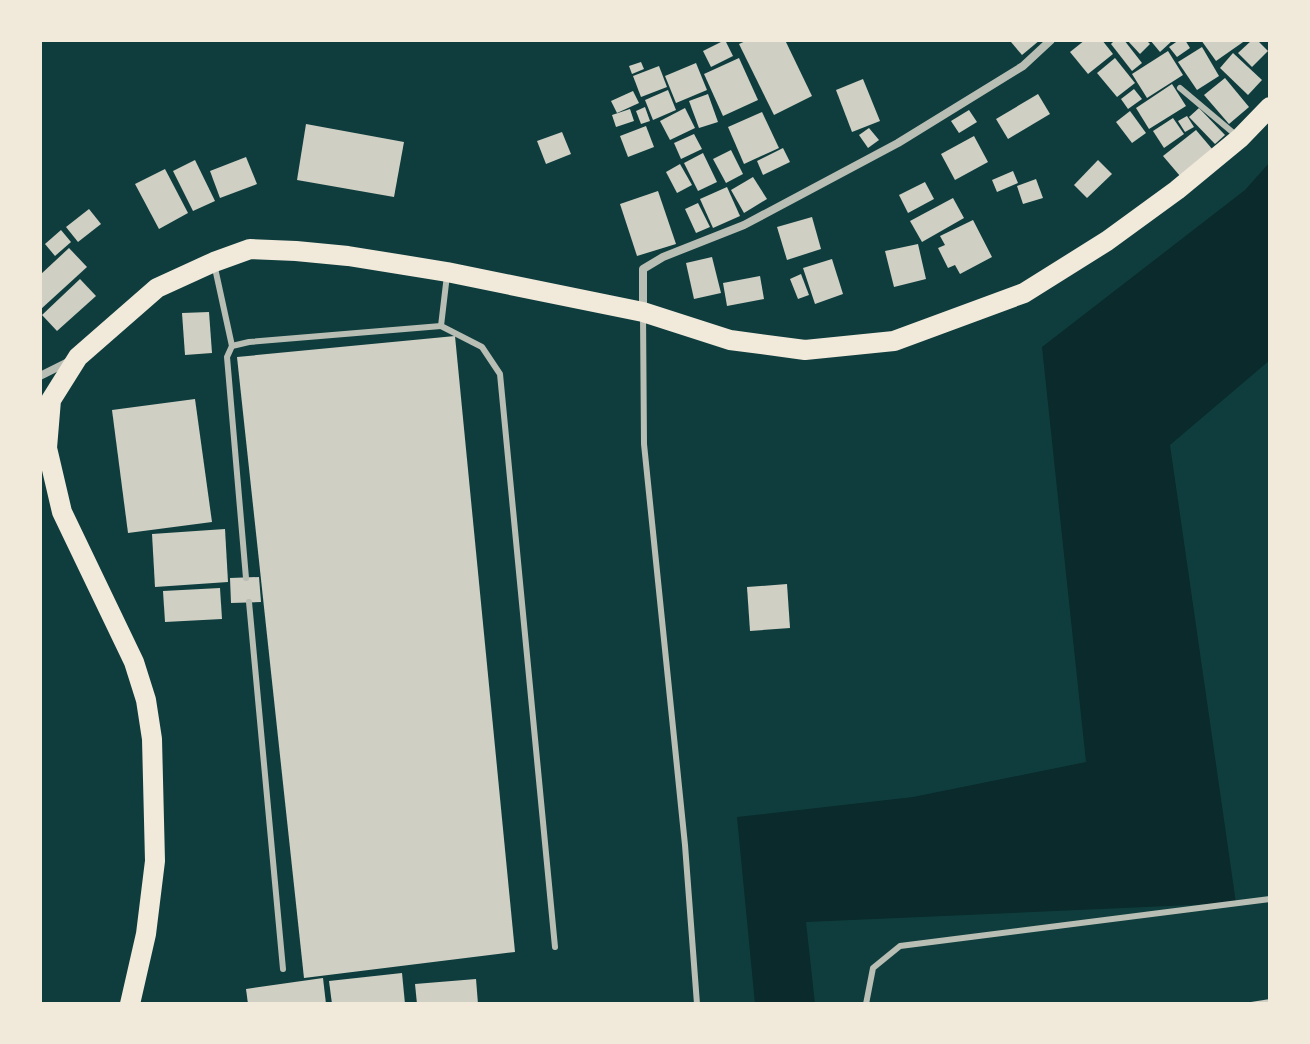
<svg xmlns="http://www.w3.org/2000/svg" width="1310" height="1044" font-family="Quicksand,sans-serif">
  <rect width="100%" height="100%" fill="#0f3d3e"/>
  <polygon fill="#0a2a2b" points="1270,162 1270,360 1170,445 1236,903 806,922 815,1004 755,1004 737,817 913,797 1086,762 1042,347 1245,190"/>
  <g fill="#cfcfc3">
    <polygon points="725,40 733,56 711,67 703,51"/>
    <polygon points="748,40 785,40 812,96 774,115 739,44"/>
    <polygon points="1014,40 1040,40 1022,55 1011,42"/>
    <polygon points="1085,40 1102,40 1113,54 1088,74 1070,52"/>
    <polygon points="1115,40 1124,40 1142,63 1132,71 1111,44"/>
    <polygon points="1127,40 1146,40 1150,44 1140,54"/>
    <polygon points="1150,40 1173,40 1160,52"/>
    <polygon points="1179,40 1185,40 1190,48 1177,57 1169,47"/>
    <polygon points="1201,40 1246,40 1216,61"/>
    <polygon points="1252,40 1257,40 1268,51 1252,67 1238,53"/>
    <polygon points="1202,47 1219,76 1197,90 1178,62"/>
    <polygon points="1168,51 1183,75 1147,98 1132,74"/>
    <polygon points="1233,53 1262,80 1248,95 1220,68"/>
    <polygon points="739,58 758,100 723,116 704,74"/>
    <polygon points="1115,58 1135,83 1117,97 1097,73"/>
    <polygon points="641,62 644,69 632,74 629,66"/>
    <polygon points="696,63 707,90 676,103 665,76"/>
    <polygon points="659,66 667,87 641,97 633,76"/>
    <polygon points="1225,78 1249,107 1229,124 1204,95"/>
    <polygon points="863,79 880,121 852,132 836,90"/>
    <polygon points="1172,84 1186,106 1149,129 1136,108"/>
    <polygon points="1134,89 1142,99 1128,109 1121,99"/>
    <polygon points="668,90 676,110 653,120 645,100"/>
    <polygon points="633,91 639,103 617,113 611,101"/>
    <polygon points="708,94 718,122 699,128 689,101"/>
    <polygon points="1038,94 1050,114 1008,139 996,119"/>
    <polygon points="645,107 650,121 641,124 636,111"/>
    <polygon points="685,108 695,128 670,140 660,121"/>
    <polygon points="1199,108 1225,135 1215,144 1189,117"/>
    <polygon points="630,109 634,121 616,127 612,115"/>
    <polygon points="969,110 977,122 959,133 951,121"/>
    <polygon points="1130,111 1146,133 1132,143 1116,122"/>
    <polygon points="762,112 779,148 744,164 728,127"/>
    <polygon points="1187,116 1194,127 1185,132 1178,121"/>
    <polygon points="1173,118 1184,134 1164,148 1153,131"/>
    <polygon points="306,124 404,142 394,197 297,180"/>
    <polygon points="646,126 654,147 628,157 620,136"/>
    <polygon points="869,128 879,140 868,148 859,135"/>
    <polygon points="1196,130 1213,150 1180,176 1163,156"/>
    <polygon points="562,132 571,154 546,164 537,141"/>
    <polygon points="694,134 702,149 681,159 674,143"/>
    <polygon points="974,136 988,162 955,180 941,154"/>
    <polygon points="783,148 790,162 763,175 757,161"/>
    <polygon points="731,150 743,174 726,183 713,159"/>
    <polygon points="703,153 717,182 698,191 684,163"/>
    <polygon points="246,157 257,184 220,198 210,171"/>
    <polygon points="195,160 215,201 193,211 173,171"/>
    <polygon points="1098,160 1112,174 1087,198 1074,185"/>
    <polygon points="680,164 692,185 677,193 666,172"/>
    <polygon points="165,169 188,213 159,229 135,184"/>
    <polygon points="1013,171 1018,183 997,192 992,180"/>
    <polygon points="753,177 767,199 744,213 731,190"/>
    <polygon points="1036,179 1043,198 1023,204 1017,186"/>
    <polygon points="925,182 934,199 908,213 899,195"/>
    <polygon points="727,187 740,216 713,228 700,199"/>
    <polygon points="658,191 676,244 637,256 620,204"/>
    <polygon points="953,198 964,218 922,242 910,221"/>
    <polygon points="698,203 710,227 696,233 685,209"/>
    <polygon points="89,209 101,224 78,242 66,227"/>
    <polygon points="812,217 821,249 787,260 777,227"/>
    <polygon points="973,220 992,257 960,274 955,265 948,268 938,248 945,245 940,236"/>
    <polygon points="61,230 71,242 55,256 45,244"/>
    <polygon points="918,244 926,279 894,287 885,251"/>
    <polygon points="69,248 87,267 41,309 40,275"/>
    <polygon points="712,257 721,293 694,299 686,263"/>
    <polygon points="832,259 843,294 815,304 803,268"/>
    <polygon points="801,274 809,295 798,299 790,279"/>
    <polygon points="760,276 764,299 727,306 723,283"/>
    <polygon points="80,279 96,296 57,331 42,315"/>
    <polygon points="209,312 212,353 185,355 182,313"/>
    <polygon points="455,336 515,952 304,978 237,357"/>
    <polygon points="195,399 212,522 128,533 112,410"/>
    <polygon points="225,529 228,582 155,587 152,534"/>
    <polygon points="259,577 261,602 231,603 230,578"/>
    <polygon points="787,584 790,628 750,631 747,587"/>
    <polygon points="220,588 222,619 165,622 163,591"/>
    <polygon points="402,973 405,1004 332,1004 329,981"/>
    <polygon points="323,978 326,1004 248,1004 246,989"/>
    <polygon points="476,979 478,1004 417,1004 415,984"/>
    <polygon points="1270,999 1270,1004 1251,1004 1251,1002"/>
  </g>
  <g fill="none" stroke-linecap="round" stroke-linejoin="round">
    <g stroke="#b8beb3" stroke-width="6">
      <polyline points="1180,88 1237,136"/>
      <polyline points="215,268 232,346"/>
      <polyline points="447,275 441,326 482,347 500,374 555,947"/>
      <polyline points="643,314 644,444 685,845 697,1004"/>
      <polyline points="246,578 227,357 232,346 249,342 441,326"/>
      <polyline points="249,602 283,969"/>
      <polyline points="866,1004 873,968 900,946 1270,899"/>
    </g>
    <g stroke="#b8beb3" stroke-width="8">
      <polyline points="643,311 643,269 663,257 744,225 898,143 1023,66 1051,40"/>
      <polyline points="40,376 70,361"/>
    </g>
    <polyline stroke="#f1e9da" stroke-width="20" points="130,1004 146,934 155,861 152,739 146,700 134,662 62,512 47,448 51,400 78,357 157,288 214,262 250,249 296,251 348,256 447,272 643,312 730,340 805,350 894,341 1024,293 1107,241 1177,190 1240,138 1270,107"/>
  </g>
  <rect width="1310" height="1044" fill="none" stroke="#f1e9da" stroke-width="84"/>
</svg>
